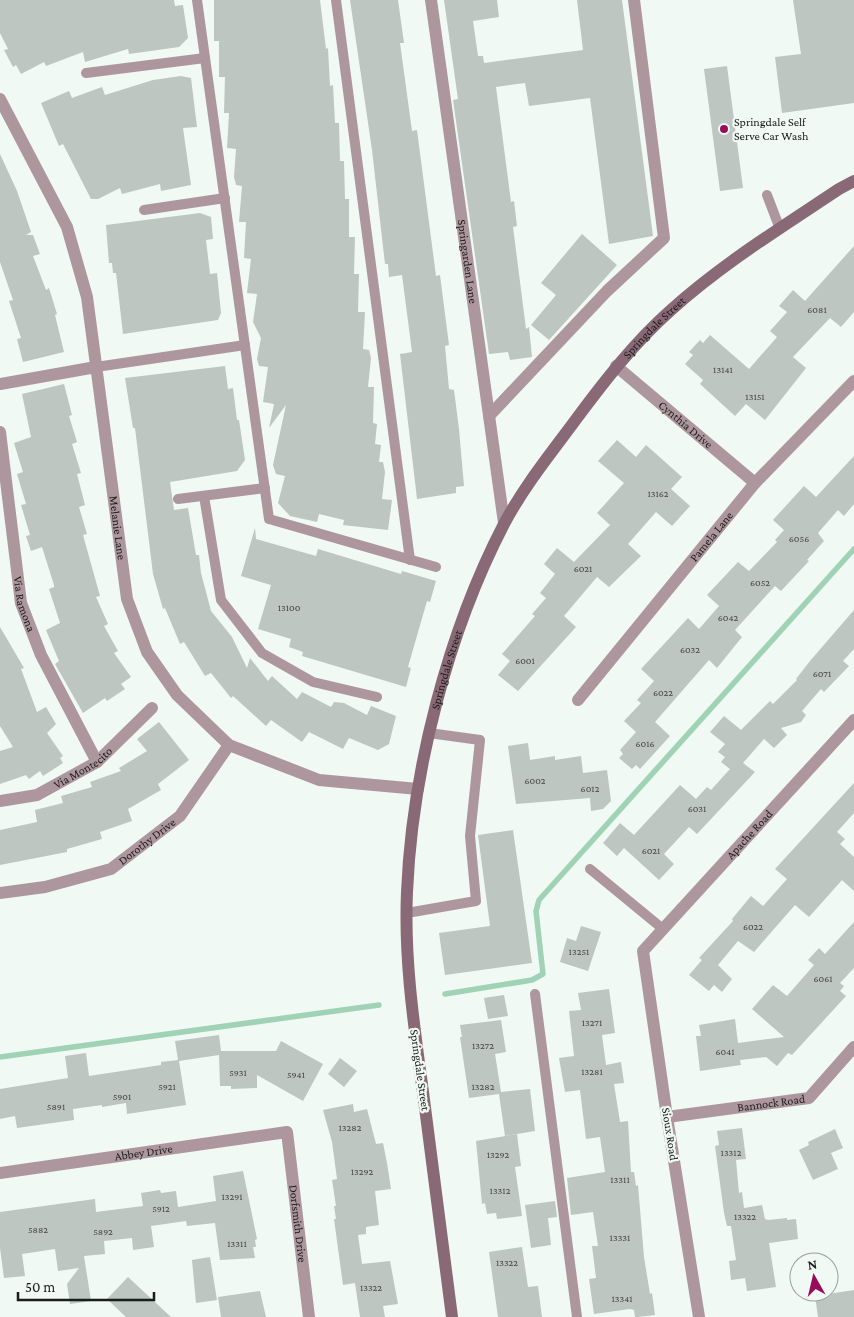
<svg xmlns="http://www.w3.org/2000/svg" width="854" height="1317" font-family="'Crimson Pro',serif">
  <rect width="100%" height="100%" fill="#f0f9f3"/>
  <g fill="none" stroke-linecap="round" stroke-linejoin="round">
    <g stroke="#a0d3b6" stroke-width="5.5">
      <polyline points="445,994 532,980 543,974 536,911 539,900 854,549"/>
      <polyline points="0,1057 379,1005"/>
    </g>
  </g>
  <g fill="#bdc6c1">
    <polygon points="0,0 174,0 175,6 183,5 188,38 179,47 129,54 128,49 85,62 83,52 46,66 44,62 21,74 16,65 13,67 4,50 8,49 0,33"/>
    <polygon points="214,0 320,0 326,49 328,48 330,86 333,85 335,123 339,123 340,161 344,161 345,199 349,199 349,237 355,237 354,274 359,274 358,312 365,312 363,349 369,350 371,358 368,387 374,387 373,423 377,424 375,444 381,445 379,462 383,462 385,472 382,499 392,500 388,530 343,525 344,520 319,514 317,522 290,516 278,503 285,476 276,474 273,465 286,405 269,428 274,404 263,402 268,367 259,366 257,359 261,338 253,322 257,294 247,293 251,259 244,258 246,222 239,222 242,186 236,185 234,177 236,149 227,148 229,113 224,113 225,77 219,77 219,41 214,41"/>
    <polygon points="350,0 398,0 404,43 400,43 412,131 417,130 436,276 440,275 449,345 445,346 449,389 454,390 459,429 464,486 456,487 456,493 417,499 400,354 412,352 402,275 389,277 388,264 385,264 372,150"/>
    <polygon points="444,0 497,0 499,17 473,21 478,56 483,56 484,63 583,50 577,0 622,0 653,236 609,244 590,98 529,106 525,83 496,87 511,202 514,201 517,226 513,227 526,329 529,327 532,357 510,360 508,352 489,354 453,100 458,99"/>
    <polygon points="793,0 854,0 854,103 782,113 775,57 801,54"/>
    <polygon points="727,66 743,188 720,191 704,69"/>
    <polygon points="181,76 191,78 197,127 183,128 191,185 161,191 160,184 122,194 120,188 98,199 91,199 63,144 59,146 41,103 69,91 72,98 102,87 105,95 153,80"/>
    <polygon points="0,154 17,191 31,232 26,235 33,235 40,254 33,256 46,290 49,288 57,314 55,315 64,352 23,362 17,339 21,338 9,301 13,300 0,262"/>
    <polygon points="200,213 211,217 213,239 206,240 210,274 217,273 221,313 218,320 123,334 116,273 113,273 112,263 109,263 106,225"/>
    <polygon points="582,234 617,265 549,340 531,325 556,295 541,283"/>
    <polygon points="854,246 854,312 841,327 830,318 793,357 806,368 765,420 746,404 735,416 700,384 703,380 685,364 693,355 689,352 700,340 703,343 710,335 749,369 777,337 770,331 787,312 779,306 793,290 805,301"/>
    <polygon points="225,366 228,389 233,388 237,420 239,420 245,460 237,471 170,482 174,510 188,508 196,555 199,555 201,573 211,611 232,637 247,668 250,658 268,681 272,676 297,699 302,692 331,707 334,702 344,703 367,715 371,706 396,716 389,744 378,750 349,738 343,749 309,732 302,742 271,720 266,726 233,696 231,698 211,673 205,676 184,642 180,644 165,608 163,609 153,574 135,428 133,428 125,378"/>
    <polygon points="64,384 72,415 69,416 77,442 72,444 81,473 77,474 85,505 79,507 87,534 83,535 100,596 96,597 108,624 104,626 118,651 114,653 131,677 121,684 125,689 107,701 105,698 83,713 55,664 59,661 46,630 60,623 49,589 54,587 54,585 42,547 31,551 26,536 30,535 21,505 26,504 17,474 23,472 14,443 31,437 22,394"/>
    <polygon points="617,440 636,457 646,445 682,477 671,489 690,506 672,526 656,512 628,544 641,556 609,587 597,577 564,616 576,627 518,691 498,675 510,661 502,654 535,616 532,614 546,598 540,593 555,574 544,564 557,548 574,562 610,525 597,513 624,483 598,461"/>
    <polygon points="854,456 854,504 844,516 838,510 818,533 824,541 807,560 809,561 781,591 775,586 735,630 742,637 717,668 709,660 655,722 670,736 640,769 636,765 632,769 619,758 623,754 620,750 636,732 624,721 641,703 637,700 654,681 641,669 688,618 699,629 719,606 707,595 738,562 749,571 777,542 775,540 784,530 773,520 804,486 816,497"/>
    <polygon points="255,528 256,539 316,556 318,549 401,574 402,571 436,581 430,602 427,601 408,667 411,668 406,687 302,656 303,652 289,647 291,639 258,629 271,585 241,576"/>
    <polygon points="854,610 854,649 843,661 849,666 824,692 821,689 802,711 806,715 801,722 781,728 787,735 774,748 764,739 743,763 755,772 697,834 689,827 664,854 674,864 659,880 624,848 617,856 603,843 620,823 634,835 680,785 696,799 707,787 711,790 730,769 721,762 725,757 718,752 725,744 710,732 724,716 741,730 770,701 773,704 797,680 796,679 810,661"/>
    <polygon points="0,627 24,668 21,669 37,712 46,707 56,724 47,733 63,756 60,758 63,763 43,776 40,771 29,779 26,775 0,784 0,751 13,747 0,726"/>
    <polygon points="159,722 189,760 158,784 161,790 128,809 132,821 100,832 102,839 67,849 67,852 0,865 0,830 37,822 35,810 63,803 61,796 92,787 90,782 121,771 119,768 147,751 137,739"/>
    <polygon points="528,743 530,760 555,756 555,760 581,756 583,773 607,770 611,801 603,809 591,811 590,798 516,804 508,746"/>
    <polygon points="854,783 854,813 837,832 845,839 840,844 854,857 854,891 842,880 809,917 795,905 754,952 738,941 718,965 732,979 722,992 714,985 709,991 689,975 702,960 699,958 733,921 732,919 751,896 763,906 787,879 775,869"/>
    <polygon points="513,830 532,963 445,975 439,933 490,926 478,835"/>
    <polygon points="854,922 854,968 840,983 844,986 840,991 846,996 792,1055 788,1053 777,1066 766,1057 740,1060 741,1065 700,1071 696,1036 701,1036 699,1025 735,1019 738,1043 784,1037 752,1009 773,985 787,996 814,965 808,960 819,948 825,954"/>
    <polygon points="581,926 601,932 588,971 560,962 567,938 576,941"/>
    <polygon points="609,989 615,1033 602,1035 606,1065 621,1062 624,1083 614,1084 620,1122 628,1121 631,1172 634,1172 636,1186 638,1185 644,1257 650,1294 652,1293 655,1315 638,1317 635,1317 634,1310 630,1309 594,1314 589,1279 596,1278 592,1246 598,1246 593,1212 571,1215 567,1178 605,1172 600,1137 586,1139 580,1090 565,1092 559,1058 574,1056 569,1011 581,1010 578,993"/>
    <polygon points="504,995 508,1016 488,1019 484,998"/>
    <polygon points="501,1020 506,1052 495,1054 501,1092 530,1089 535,1131 505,1136 499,1094 469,1098 460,1037 462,1037 460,1025"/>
    <polygon points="219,1035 221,1051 276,1051 281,1041 323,1064 303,1101 257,1075 257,1088 231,1089 231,1086 220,1086 219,1055 179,1061 186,1105 127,1114 126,1103 102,1107 102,1105 73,1109 74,1120 17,1128 15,1116 0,1119 0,1089 68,1078 65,1056 86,1053 89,1076 161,1065 161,1062 178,1060 175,1041"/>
    <polygon points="340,1058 357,1071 344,1087 328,1074"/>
    <polygon points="353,1104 354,1112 367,1109 376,1144 383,1143 387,1163 391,1189 375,1191 379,1225 366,1227 366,1234 358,1235 362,1264 390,1261 398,1304 383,1306 385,1317 360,1317 355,1283 343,1285 334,1219 336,1219 334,1206 336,1206 332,1180 337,1179 332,1142 323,1110"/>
    <polygon points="742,1128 746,1159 736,1160 739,1193 742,1192 744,1208 762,1205 765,1219 768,1220 787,1218 787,1220 796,1219 798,1239 769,1243 776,1287 747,1291 745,1278 731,1280 729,1261 736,1260 731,1226 727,1226 724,1213 715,1146 719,1145 717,1131"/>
    <polygon points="835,1129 843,1148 831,1153 838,1169 813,1180 799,1150 809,1145 808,1142"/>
    <polygon points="517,1134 521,1166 515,1167 522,1216 497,1219 496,1213 487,1214 485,1203 482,1204 476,1141"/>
    <polygon points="243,1171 257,1239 255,1240 256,1247 253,1247 255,1258 220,1260 215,1223 187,1226 186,1221 151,1226 154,1247 133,1250 132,1238 104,1241 105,1254 84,1256 91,1301 70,1304 67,1284 79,1268 58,1271 55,1249 22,1254 25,1276 4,1278 0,1248 0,1212 95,1199 96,1212 143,1206 141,1193 160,1190 161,1193 176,1191 178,1207 216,1201 213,1176"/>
    <polygon points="555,1201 557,1217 548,1218 551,1245 531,1248 525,1205"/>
    <polygon points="522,1247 528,1287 538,1286 542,1317 498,1317 489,1252"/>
    <polygon points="210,1257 217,1300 196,1303 192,1260"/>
    <polygon points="128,1277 171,1317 126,1317 107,1299"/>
    <polygon points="854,1290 854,1317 818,1317 815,1296"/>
    <polygon points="260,1291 266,1317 221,1317 218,1297"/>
  </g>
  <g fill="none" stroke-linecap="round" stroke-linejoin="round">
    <g stroke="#ae969f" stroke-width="10">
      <polyline points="197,0 269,519 436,567"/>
      <polyline points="336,0 410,560"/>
      <polyline points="86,73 205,58"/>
      <polyline points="767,195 780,229"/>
      <polyline points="144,210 225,198"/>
      <polyline points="96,367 245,345"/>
      <polyline points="204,496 221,600 262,653 313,682 377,697"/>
      <polyline points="178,499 265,488"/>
      <polyline points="590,869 663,929"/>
      <polyline points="407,913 476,901 470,836 480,740 429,733"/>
      <polyline points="535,994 577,1317"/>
    </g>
    <g stroke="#ae969f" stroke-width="12">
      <path id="s1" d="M431,0L504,523"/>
      <path id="s2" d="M0,99L67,227L87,297L127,599L147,652L177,695L229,745L319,780L418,789"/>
      <path id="s3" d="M616,366L755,483"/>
      <polyline points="0,384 96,367"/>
      <polyline points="489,416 607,291 664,238 634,0"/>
      <path id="s4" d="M0,432L21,603L41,655L97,762"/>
      <path id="s5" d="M578,700L755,483L854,381"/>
      <path id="s6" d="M0,801L37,795L97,762L152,708"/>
      <path id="s7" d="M0,893L45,887L111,869L180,816L229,745"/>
      <path id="s8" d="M667,1117L809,1098L854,1047"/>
      <path id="s9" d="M0,1173L287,1132L309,1317"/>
      <path id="s10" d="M699,1317L667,1117L643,951L854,720"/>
    </g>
    <path stroke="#8a6976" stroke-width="12" id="s11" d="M452,1317C443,1242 433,1167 423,1092C414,1026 404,959 407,892C412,771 448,632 504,524C524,486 552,452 577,418C606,379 635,342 671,310C722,264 782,227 839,189L854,181"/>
  </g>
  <circle fill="#990b5d" stroke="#f0f9f3" stroke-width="2" cx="724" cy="129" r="5"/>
  <g text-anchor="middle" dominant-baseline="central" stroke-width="4.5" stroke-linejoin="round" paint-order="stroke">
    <g font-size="10" fill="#434744">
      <text x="817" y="309">6081</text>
      <text x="723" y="369">13141</text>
      <text x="755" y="396">13151</text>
      <text x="658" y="493">13162</text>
      <text x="799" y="538">6056</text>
      <text x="583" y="568">6021</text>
      <text x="760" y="582">6052</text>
      <text x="289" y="607">13100</text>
      <text x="728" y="617">6042</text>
      <text x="690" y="649">6032</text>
      <text x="525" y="660">6001</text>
      <text x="822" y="673">6071</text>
      <text x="663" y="692">6022</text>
      <text x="645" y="743">6016</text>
      <text x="535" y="780">6002</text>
      <text x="590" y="788">6012</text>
      <text x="697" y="808">6031</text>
      <text x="651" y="850">6021</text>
      <text x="753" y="926">6022</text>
      <text x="579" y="951">13251</text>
      <text x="823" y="978">6061</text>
      <text x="592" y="1022">13271</text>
      <text x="483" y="1045">13272</text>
      <text x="725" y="1051">6041</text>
      <text x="592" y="1071">13281</text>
      <text x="238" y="1072">5931</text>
      <text x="296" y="1074">5941</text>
      <text x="167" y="1086">5921</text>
      <text x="483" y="1086">13282</text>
      <text x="122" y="1096">5901</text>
      <text x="56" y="1106">5891</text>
      <text x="350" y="1127">13282</text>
      <text x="731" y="1152">13312</text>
      <text x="498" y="1154">13292</text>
      <text x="362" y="1171">13292</text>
      <text x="620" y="1179">13311</text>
      <text x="500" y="1190">13312</text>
      <text x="232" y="1196">13291</text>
      <text x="161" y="1208">5912</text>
      <text x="745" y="1216">13322</text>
      <text x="38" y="1229">5882</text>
      <text x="103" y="1231">5892</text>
      <text x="620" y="1237">13331</text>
      <text x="237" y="1243">13311</text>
      <text x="507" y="1262">13322</text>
      <text x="371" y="1287">13322</text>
      <text x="622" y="1298">13341</text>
    </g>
    <g font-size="12" fill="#1a1d1b" stroke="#f0f9f3" text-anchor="start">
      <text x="734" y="122">Springdale Self<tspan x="734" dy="14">Serve Car Wash</tspan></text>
    </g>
    <g font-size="12" fill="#1a1d1b" stroke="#f0f9f3">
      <text stroke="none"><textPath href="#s1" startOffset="264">Springarden Lane</textPath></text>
      <text stroke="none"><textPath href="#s11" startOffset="1059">Springdale Street</textPath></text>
      <text stroke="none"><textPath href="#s3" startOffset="91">Cynthia Drive</textPath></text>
      <text stroke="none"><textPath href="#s2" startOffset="450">Melanie Lane</textPath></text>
      <text stroke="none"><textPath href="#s5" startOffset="211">Pamela Lane</textPath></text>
      <text stroke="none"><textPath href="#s4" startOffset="174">Via Ramona</textPath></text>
      <text stroke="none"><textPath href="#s11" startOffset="654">Springdale Street</textPath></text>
      <text stroke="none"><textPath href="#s6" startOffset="91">Via Montecito</textPath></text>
      <text stroke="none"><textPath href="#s10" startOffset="528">Apache Road</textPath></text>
      <text stroke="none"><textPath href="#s7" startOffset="159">Dorothy Drive</textPath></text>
      <text transform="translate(420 1070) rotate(82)">Springdale Street</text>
      <text stroke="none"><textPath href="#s8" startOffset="105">Bannock Road</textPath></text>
      <text transform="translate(670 1134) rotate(81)">Sioux Road</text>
      <text stroke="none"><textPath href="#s9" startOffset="145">Abbey Drive</textPath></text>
      <text stroke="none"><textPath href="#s9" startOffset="382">Dorfsmith Drive</textPath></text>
    </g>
  </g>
  <g transform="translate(814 1277) rotate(352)"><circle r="24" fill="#f0f9f3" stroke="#9aa19d"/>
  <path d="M0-4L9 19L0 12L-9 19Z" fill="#990b5d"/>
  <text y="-8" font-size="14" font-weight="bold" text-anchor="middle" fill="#1a1d1b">N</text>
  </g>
  <path d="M18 1292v8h136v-8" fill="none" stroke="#1a1d1b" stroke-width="2.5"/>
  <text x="25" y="1292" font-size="15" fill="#1a1d1b" stroke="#f0f9f3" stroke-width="4" paint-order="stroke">50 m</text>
</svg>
